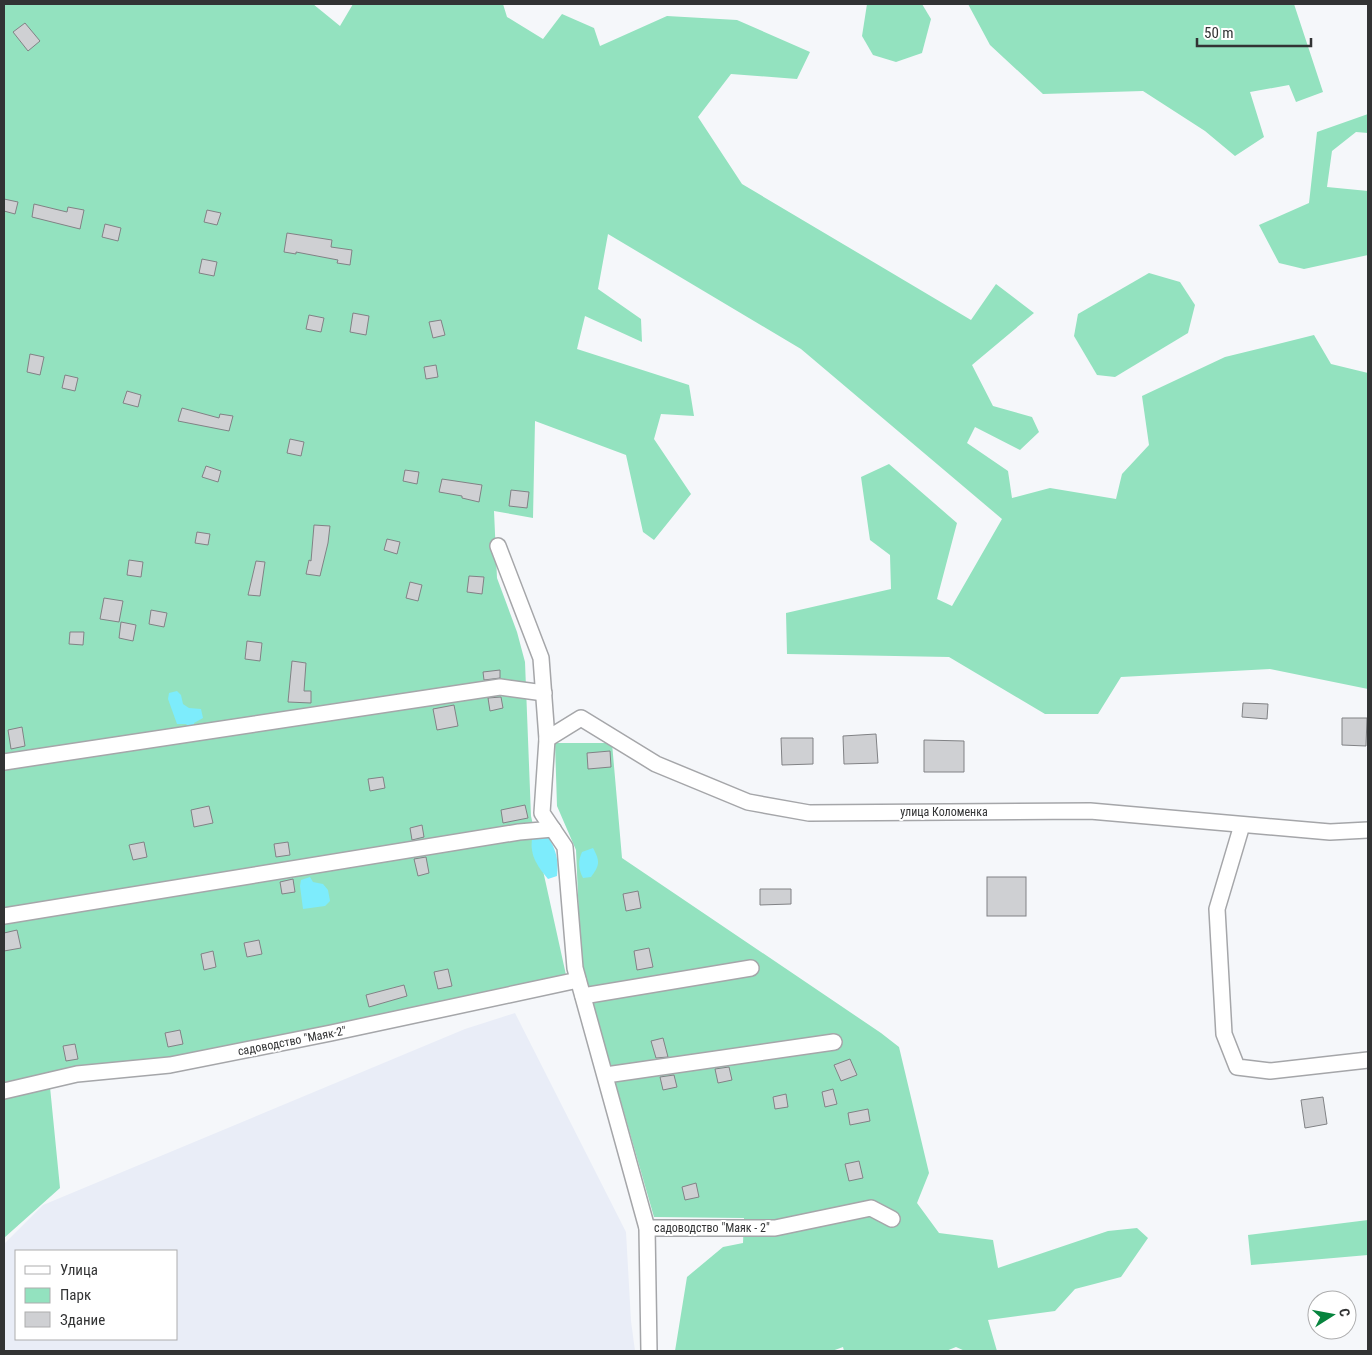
<svg xmlns="http://www.w3.org/2000/svg" width="1372" height="1355" font-family="'Roboto Condensed',sans-serif">
  <rect width="100%" height="100%" fill="#f5f7fa"/>
  <path fill="#e9edf7" fill-rule="evenodd" d="M515,1013L626,1232L631,1321L635,1351H4V1244L43,1205L465,1029ZM16,1251H176V1339H16Z"/>
  <g fill="#93e2bf">
    <polygon points="4,4 313,4 340,26 353,4 503,4 507,17 543,39 562,14 594,28 600,46 667,16 737,20 810,52 797,79 731,74 698,117 742,184 971,320 996,284 1034,313 972,365 993,406 1032,417 1039,432 1020,450 975,427 967,443 1008,471 1012,498 1050,488 1116,499 1122,474 1149,445 1142,396 1225,357 1314,335 1331,364 1368,373 1368,689 1270,669 1121,677 1098,714 1045,714 949,657 787,654 786,613 891,589 890,555 870,540 861,477 889,464 957,523 937,599 952,606 1002,519 801,349 608,234 598,289 641,319 642,342 585,316 577,349 689,385 694,416 661,414 654,439 691,494 654,540 643,532 626,455 535,421 533,518 494,511 497,578 517,632 525,662 531,816 568,984 50,1087 60,1188 4,1238"/>
    <polygon points="867,4 922,4 931,19 922,53 896,62 873,55 862,36"/>
    <polygon points="968,4 1294,4 1323,92 1296,102 1289,85 1250,92 1264,137 1235,156 1205,131 1143,91 1043,94 990,45"/>
    <polygon points="1368,114 1368,133 1356,132 1332,151 1327,187 1368,191 1368,255 1304,269 1279,263 1259,225 1309,203 1317,132"/>
    <polygon points="1149,273 1180,282 1195,305 1188,333 1115,377 1097,375 1074,336 1078,314"/>
    <polygon points="555,743 612,743 622,858 881,1033 899,1047 929,1173 917,1203 939,1233 993,1240 998,1268 1108,1231 1137,1228 1148,1238 1121,1277 1075,1289 1055,1311 988,1320 997,1351 965,1351 956,1347 946,1351 844,1351 843,1347 832,1351 675,1351 687,1277 723,1247 743,1243 744,1218 654,1217 581,963 576,850 557,806"/>
    <polygon points="1368,1220 1368,1255 1251,1265 1248,1235"/>
  </g>
  <g fill="#7decfc">
    <polygon points="177,691 181,695 183,704 189,708 201,709 203,718 194,723 194,726 189,727 186,724 177,724 168,699 169,693"/>
    <path d="M533,835H547C556,849 559,860 557,876L548,879C537,866 528,853 533,835Z"/>
    <path d="M593,848C600,861 600,865 591,877L583,878C578,868 578,861 582,852Z"/>
    <polygon points="310,877 313,882 323,884 328,890 330,901 325,906 303,909 300,886 301,880"/>
  </g>
  <g fill="#cfd0d3" stroke="#818285">
    <polygon points="25,23 40,41 28,51 13,32"/>
    <polygon points="4,199 18,202 15,214 4,211"/>
    <polygon points="34,204 67,212 68,207 84,210 80,229 32,217"/>
    <polygon points="207,210 221,213 217,225 204,222"/>
    <polygon points="105,224 121,228 118,241 102,237"/>
    <polygon points="287,233 332,240 331,247 352,250 350,265 337,263 338,260 296,252 296,254 284,252"/>
    <polygon points="202,259 217,262 214,276 199,273"/>
    <polygon points="353,313 369,316 366,335 350,332"/>
    <polygon points="309,315 324,318 321,332 306,329"/>
    <polygon points="441,320 445,335 433,338 429,322"/>
    <polygon points="30,354 44,357 40,375 27,372"/>
    <polygon points="436,365 438,377 426,379 424,367"/>
    <polygon points="65,375 78,378 75,391 62,388"/>
    <polygon points="127,391 141,395 138,407 123,403"/>
    <polygon points="182,408 219,418 220,414 233,416 229,431 178,421"/>
    <polygon points="290,439 304,442 301,456 287,453"/>
    <polygon points="206,466 221,471 218,482 202,477"/>
    <polygon points="405,470 419,472 417,484 403,481"/>
    <polygon points="442,479 482,485 479,502 462,498 462,496 439,492"/>
    <polygon points="511,490 529,492 527,508 509,506"/>
    <polygon points="314,525 330,526 328,543 320,576 306,574 309,560 311,561"/>
    <polygon points="197,532 210,534 208,545 195,543"/>
    <polygon points="387,539 400,542 397,554 384,550"/>
    <polygon points="129,560 143,562 141,577 127,575"/>
    <polygon points="256,561 265,562 260,596 248,595"/>
    <polygon points="469,576 484,577 482,594 467,592"/>
    <polygon points="410,582 422,585 418,601 406,598"/>
    <polygon points="104,598 123,601 119,622 100,619"/>
    <polygon points="151,610 167,613 164,627 149,624"/>
    <polygon points="121,622 136,625 133,641 119,638"/>
    <polygon points="70,632 84,632 83,645 69,644"/>
    <polygon points="247,641 262,643 260,661 245,659"/>
    <polygon points="292,661 306,663 304,691 311,691 311,703 288,702"/>
    <polygon points="500,670 500,678 484,680 483,672"/>
    <polygon points="501,697 503,708 490,711 488,698"/>
    <polygon points="1243,703 1268,704 1267,719 1242,717"/>
    <polygon points="454,705 458,726 437,730 433,709"/>
    <polygon points="1342,718 1367,718 1366,746 1342,745"/>
    <polygon points="22,727 25,746 11,749 8,730"/>
    <polygon points="876,734 878,763 844,764 843,736"/>
    <polygon points="781,738 813,738 813,764 782,765"/>
    <polygon points="924,740 964,741 964,772 924,772"/>
    <polygon points="610,751 611,767 588,769 587,753"/>
    <polygon points="383,777 385,788 370,791 368,779"/>
    <polygon points="525,805 528,818 503,823 501,810"/>
    <polygon points="209,806 213,823 194,827 191,810"/>
    <polygon points="422,825 424,837 412,840 410,828"/>
    <polygon points="144,842 147,857 133,860 129,845"/>
    <polygon points="288,842 290,855 276,857 274,844"/>
    <polygon points="426,857 429,873 418,876 414,859"/>
    <rect x="987" y="877" width="39" height="39"/>
    <polygon points="293,879 295,892 282,894 280,882"/>
    <polygon points="760,889 791,889 791,904 760,905"/>
    <polygon points="638,891 641,908 626,911 623,894"/>
    <polygon points="17,930 21,948 4,951 4,933"/>
    <polygon points="259,940 262,954 247,957 244,943"/>
    <polygon points="649,948 653,967 637,970 634,951"/>
    <polygon points="213,951 216,967 204,970 201,954"/>
    <polygon points="448,969 452,986 438,989 434,972"/>
    <polygon points="404,985 407,996 369,1007 366,995"/>
    <polygon points="180,1030 183,1044 168,1047 165,1033"/>
    <polygon points="663,1038 668,1057 656,1058 651,1041"/>
    <polygon points="75,1044 78,1059 66,1061 63,1046"/>
    <polygon points="850,1059 857,1075 841,1081 834,1065"/>
    <polygon points="729,1067 732,1080 718,1083 715,1069"/>
    <polygon points="674,1075 677,1087 663,1090 660,1077"/>
    <polygon points="833,1089 837,1104 825,1107 822,1092"/>
    <polygon points="786,1094 788,1107 775,1109 773,1097"/>
    <polygon points="1323,1097 1327,1124 1305,1128 1301,1100"/>
    <polygon points="868,1109 870,1121 850,1125 848,1113"/>
    <polygon points="859,1161 863,1178 849,1181 845,1164"/>
    <polygon points="696,1183 699,1197 685,1200 682,1187"/>
  </g>
  <g fill="none" stroke-linecap="round" stroke-linejoin="round">
    <g stroke="#a5a6a9" stroke-width="18">
      <g id="street">
        <polyline points="498,546 541,658 547,739 542,813 565,847 575,968 647,1228 649,1351"/>
        <polyline points="547,739 581,718 656,764 748,802 809,813 1090,811 1330,832 1368,830"/>
        <polyline points="4,762 500,687 544,693"/>
        <polyline points="1242,825 1217,909 1224,1034 1237,1067 1270,1071 1368,1060"/>
        <polyline points="4,916 519,832 553,829"/>
        <polyline points="583,996 751,968"/>
        <polyline points="606,1075 834,1042"/>
        <polyline points="4,1091 77,1074 170,1065 331,1033 578,980"/>
        <polyline points="647,1228 775,1228 871,1208 892,1219"/>
      </g>
    </g>
    <use href="#street" stroke="#fff" stroke-width="15"/>
  </g>
  <g text-anchor="middle" dominant-baseline="central" stroke-width="4" stroke-linejoin="round" paint-order="stroke">
    <g font-size="12" fill="#323334" stroke="#fff">
      <text x="944" y="812">улица Коломенка</text>
      <text transform="translate(292 1041) rotate(-11)">садоводство "Маяк-2"</text>
      <text x="712" y="1228">садоводство "Маяк - 2"</text>
    </g>
  </g>
  <rect width="1372" height="1355" fill="none" stroke="#323334" stroke-width="10"/>
  <rect x="15" y="1250" width="162" height="90" fill="#ffffff" stroke="#adadae"/>
  <rect x="25" y="1266" width="25" height="8" fill="#ffffff" stroke="#adadae"/>
  <text x="60" y="1275" font-size="15" fill="#323334">Улица</text>
  <rect x="25" y="1288" width="25" height="15" fill="#93e2bf" stroke="#adadae"/>
  <text x="60" y="1300" font-size="15" fill="#323334">Парк</text>
  <rect x="25" y="1312" width="25" height="15" fill="#cfd0d3" stroke="#adadae"/>
  <text x="60" y="1325" font-size="15" fill="#323334">Здание</text>
  <g transform="translate(1332 1315) rotate(79)"><circle r="24" fill="#ffffff" stroke="#adadae"/>
  <path d="M0-4L9 19L0 12L-9 19Z" fill="#07843e"/>
  <text y="-8" font-size="14" font-weight="bold" text-anchor="middle" fill="#323334">С</text>
  </g>
  <path d="M1197 38v8h114v-8" fill="none" stroke="#323334" stroke-width="2.5"/>
  <text x="1204" y="38" font-size="15" fill="#323334" stroke="#ffffff" stroke-width="4" paint-order="stroke">50 m</text>
</svg>
